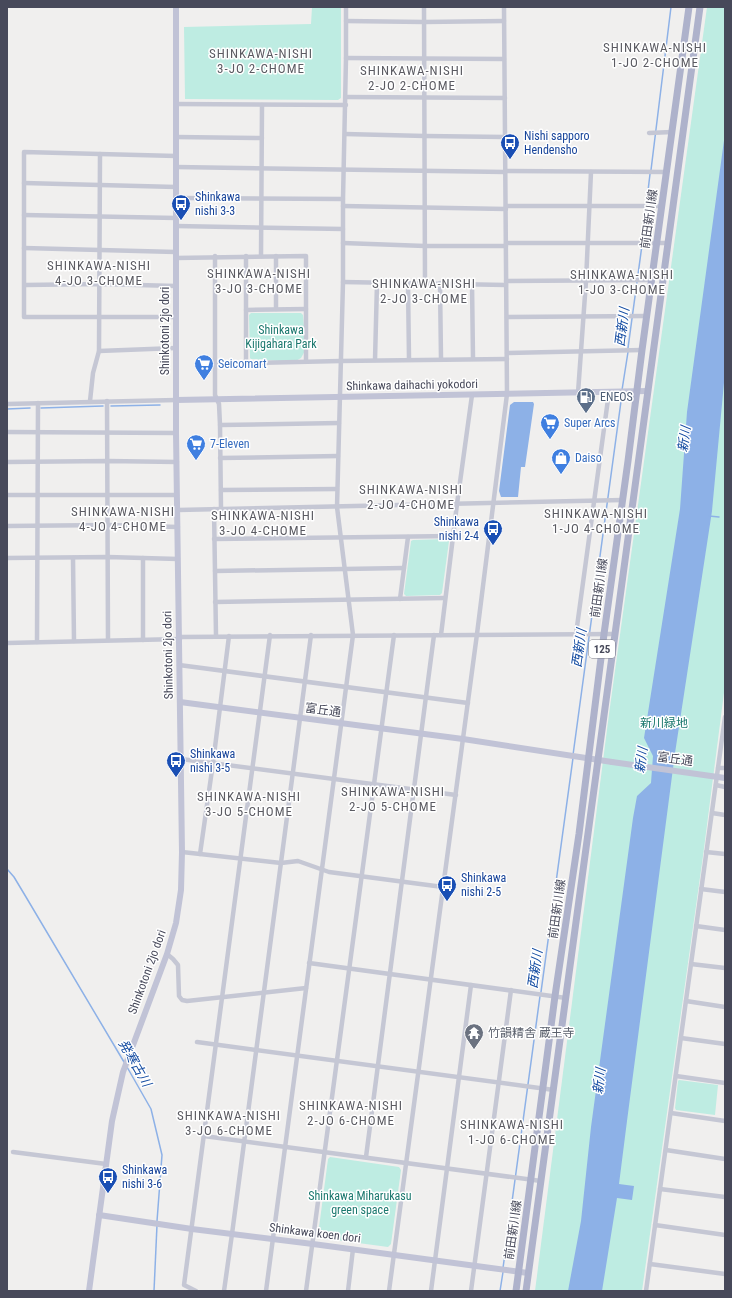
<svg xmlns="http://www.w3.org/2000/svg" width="732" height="1298" font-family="'Roboto Condensed','Noto Sans JP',sans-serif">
  <rect width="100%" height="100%" fill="#f0efee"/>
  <g fill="#beece2">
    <polygon points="312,7 341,7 341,98 338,100 185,99 184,27 311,24"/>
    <polygon points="707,7 725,7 725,685 703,856 642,1291 535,1291 609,714"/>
    <polygon points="251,313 301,313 303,315 306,349 301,358 294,362 251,359 250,358 249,315"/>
    <polygon points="447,539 449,541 442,593 440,595 406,596 404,594 411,541 413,540"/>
    <polygon points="679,1080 718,1085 715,1115 676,1110 675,1108 678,1081"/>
    <polygon points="330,1157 399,1167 401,1170 391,1244 388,1247 321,1238 318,1235 328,1159"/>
  </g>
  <g fill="#8db1e7">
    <polygon points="725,133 725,372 712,511 675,753 627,1121 619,1184 634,1186 632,1200 617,1198 602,1291 568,1291 581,1221 591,1127 633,818 637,796 651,783 653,756 644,738 680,509 687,412"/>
    <polygon points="514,402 533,402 534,404 525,467 521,467 518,497 501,497 499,491 510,405"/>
  </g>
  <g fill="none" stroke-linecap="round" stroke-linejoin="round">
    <g stroke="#8db1e7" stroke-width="1.5">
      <polyline points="651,170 671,7"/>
      <polyline points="642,241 650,174"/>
      <polyline points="628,348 642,245"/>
      <polyline points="622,390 628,352"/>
      <polyline points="111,406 160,405"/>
      <polyline points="41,408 103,406"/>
      <polyline points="7,409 30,408"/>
      <polyline points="709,516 719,517"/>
      <polyline points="573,755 622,394"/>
      <polyline points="7,869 14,877 26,897 124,1062"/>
      <polyline points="541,992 573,758"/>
      <polyline points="127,1067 151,1109 162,1155 157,1221"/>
      <polyline points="503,1268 540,996"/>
      <polyline points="154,1291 157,1225"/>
      <polyline points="500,1291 503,1272"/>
    </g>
    <g stroke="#c5c7d4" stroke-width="4.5">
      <polyline points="424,7 425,283"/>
      <polyline points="346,21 424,22 504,21"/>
      <polyline points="346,58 504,59"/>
      <polyline points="346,97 505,98"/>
      <polyline points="176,104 346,105"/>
      <polyline points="649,133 672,132"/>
      <polyline points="345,134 425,136 505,137"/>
      <polyline points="176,137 262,138"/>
      <polyline points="176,156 24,152 24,317 176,317"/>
      <polyline points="176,167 505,172"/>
      <polyline points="505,171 667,172"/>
      <polyline points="24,183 176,187"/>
      <polyline points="176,198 343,199"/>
      <polyline points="343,206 506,209"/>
      <polyline points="506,206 662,206"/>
      <polyline points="24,215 176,218"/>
      <polyline points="176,226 343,229"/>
      <polyline points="343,243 425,246 506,246"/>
      <polyline points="506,243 667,243"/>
      <polyline points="24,248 176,252"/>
      <polyline points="215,256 215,395 219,404 220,425 221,509"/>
      <polyline points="246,256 246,363"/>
      <polyline points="261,256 262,105"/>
      <polyline points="176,258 306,256 306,361"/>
      <polyline points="506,281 652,280"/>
      <polyline points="343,282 506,285"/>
      <polyline points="408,283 409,359"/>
      <polyline points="440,283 441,359"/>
      <polyline points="472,284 473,358"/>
      <polyline points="25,285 99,284 176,286"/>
      <polyline points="276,309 276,256"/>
      <polyline points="246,310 306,309"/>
      <polyline points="507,317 647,316"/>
      <polyline points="99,351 176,348"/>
      <polyline points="507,353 642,350"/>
      <polyline points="375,360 377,283"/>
      <polyline points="215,364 340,361 507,359"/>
      <polyline points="578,393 586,281 591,172"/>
      <polyline points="90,401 93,373 99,351 100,154"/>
      <polyline points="107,401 108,640"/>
      <polyline points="7,404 176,400"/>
      <polyline points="220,425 339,423"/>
      <polyline points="7,432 176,433"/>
      <polyline points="220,458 338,456"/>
      <polyline points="7,462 108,461 177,462"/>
      <polyline points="221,490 337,489"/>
      <polyline points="7,495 177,495"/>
      <polyline points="214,509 216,636"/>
      <polyline points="178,510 623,500"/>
      <polyline points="7,526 108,525 178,527"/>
      <polyline points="214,539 453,536"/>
      <polyline points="7,558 108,557 178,559"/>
      <polyline points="73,558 74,641"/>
      <polyline points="143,558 143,640"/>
      <polyline points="215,571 404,568"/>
      <polyline points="400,599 408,537"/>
      <polyline points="215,602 445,598"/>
      <polyline points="576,634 609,392"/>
      <polyline points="441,635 457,504 472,395"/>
      <polyline points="179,637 614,634"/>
      <polyline points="37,642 38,403"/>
      <polyline points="7,643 180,639"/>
      <polyline points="179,665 468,703"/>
      <polyline points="181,759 456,795"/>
      <polyline points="718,768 725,768"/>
      <polyline points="716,785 725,787"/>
      <polyline points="712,813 725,815"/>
      <polyline points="182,852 281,863 298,861 329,872 443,887"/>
      <polyline points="706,852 725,854"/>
      <polyline points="200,854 213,763 229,636"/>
      <polyline points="701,889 725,892"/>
      <polyline points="696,926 725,930"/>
      <polyline points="167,954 173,959 178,965 179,996 182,1000 187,1001 306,988"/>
      <polyline points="309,963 566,998"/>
      <polyline points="691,964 725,968"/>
      <polyline points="686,1001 725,1007"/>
      <polyline points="681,1038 725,1044"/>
      <polyline points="197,1042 554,1090"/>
      <polyline points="676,1076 725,1083"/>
      <polyline points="671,1113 725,1121"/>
      <polyline points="204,1136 541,1181"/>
      <polyline points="666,1150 725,1159"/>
      <polyline points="13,1152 106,1164"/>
      <polyline points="366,1157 434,635"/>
      <polyline points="660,1189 725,1197"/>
      <polyline points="655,1225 725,1235"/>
      <polyline points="650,1264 725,1274"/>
      <polyline points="196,1291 184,1285 270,635"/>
      <polyline points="224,1291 232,1234 311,635"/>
      <polyline points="266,1291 353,635 337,507 343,282 343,199 346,58 346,7"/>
      <polyline points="306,1291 394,635"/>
      <polyline points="348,1291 353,1249"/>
      <polyline points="389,1291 477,634 507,394 504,7"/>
      <polyline points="431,1291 471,985"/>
      <polyline points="471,1291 511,990"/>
      <polyline points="646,1291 725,717"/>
    </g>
    <g stroke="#c1c3d6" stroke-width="6">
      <polyline points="176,400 648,391"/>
      <polyline points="180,702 463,739 612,762"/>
      <polyline points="99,1215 192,1229 313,1244 528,1273"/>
      <polyline points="89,1291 112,1121 123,1072 167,954 176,923 181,890 182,852 176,433 176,7"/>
    </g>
    <g stroke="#aeb2cb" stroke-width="7">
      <polyline points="516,1291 555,996 579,834 604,634 628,461 642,350 689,7"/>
      <polyline points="526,1291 700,7"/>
    </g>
    <polyline stroke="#c1c3d6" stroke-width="6" points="612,762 725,778"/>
  </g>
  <defs>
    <g id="bus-pin" transform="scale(1)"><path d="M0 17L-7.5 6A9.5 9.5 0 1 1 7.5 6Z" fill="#1a4fb4" stroke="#fff"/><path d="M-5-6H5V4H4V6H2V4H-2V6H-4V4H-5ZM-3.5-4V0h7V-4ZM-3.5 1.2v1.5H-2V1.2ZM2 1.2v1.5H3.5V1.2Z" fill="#fff"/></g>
    <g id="supermarket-pin" transform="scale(1)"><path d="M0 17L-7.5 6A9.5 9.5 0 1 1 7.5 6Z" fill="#3f7fe0" stroke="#fff"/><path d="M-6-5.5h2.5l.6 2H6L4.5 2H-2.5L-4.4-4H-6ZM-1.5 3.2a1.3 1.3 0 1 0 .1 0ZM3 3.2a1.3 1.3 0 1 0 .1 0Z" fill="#fff"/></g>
    <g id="fuel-pin" transform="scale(1)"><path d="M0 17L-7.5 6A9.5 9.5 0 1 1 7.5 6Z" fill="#5c6f8a" stroke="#fff"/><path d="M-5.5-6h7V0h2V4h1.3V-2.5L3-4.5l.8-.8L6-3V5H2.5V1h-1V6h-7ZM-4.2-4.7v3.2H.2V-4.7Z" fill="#fff"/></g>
    <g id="shop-pin" transform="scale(1)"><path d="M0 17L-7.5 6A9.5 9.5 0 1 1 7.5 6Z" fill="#3f7fe0" stroke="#fff"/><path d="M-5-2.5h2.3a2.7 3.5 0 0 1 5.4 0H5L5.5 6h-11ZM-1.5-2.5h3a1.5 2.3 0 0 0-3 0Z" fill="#fff"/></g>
    <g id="temple-pin" transform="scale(1)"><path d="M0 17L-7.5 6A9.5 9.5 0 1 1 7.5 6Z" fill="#6b7280" stroke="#fff"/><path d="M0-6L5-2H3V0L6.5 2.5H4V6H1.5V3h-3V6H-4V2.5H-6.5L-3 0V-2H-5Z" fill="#fff"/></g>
  </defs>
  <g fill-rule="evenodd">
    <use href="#bus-pin" x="510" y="143"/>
    <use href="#bus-pin" x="181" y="204"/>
    <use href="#supermarket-pin" x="204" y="364"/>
    <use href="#fuel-pin" x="586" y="397"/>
    <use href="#supermarket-pin" x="550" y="423"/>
    <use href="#supermarket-pin" x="196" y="444"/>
    <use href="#shop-pin" x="561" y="458"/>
    <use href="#bus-pin" x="493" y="529"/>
    <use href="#bus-pin" x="176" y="761"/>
    <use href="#bus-pin" x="447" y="885"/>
    <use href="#temple-pin" x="474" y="1033"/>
    <use href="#bus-pin" x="108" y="1177"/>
  </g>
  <g text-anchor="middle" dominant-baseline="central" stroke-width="3" stroke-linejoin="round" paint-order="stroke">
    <rect fill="#fff" stroke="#7e808c" stroke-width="1" x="589" y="640" width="26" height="18" rx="3"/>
    <g font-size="11" font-weight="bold" fill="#47495a">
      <text x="602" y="649">125</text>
    </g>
    <g font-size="12" fill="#164399" stroke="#fff" text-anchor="start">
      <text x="524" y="136">Nishi sapporo<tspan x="524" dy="14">Hendensho</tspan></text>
      <text x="195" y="197">Shinkawa<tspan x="195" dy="14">nishi 3-3</tspan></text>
      <text x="479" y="522" text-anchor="end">Shinkawa<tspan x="479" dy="14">nishi 2-4</tspan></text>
      <text x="190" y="754">Shinkawa<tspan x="190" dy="14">nishi 3-5</tspan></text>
      <text x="461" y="878">Shinkawa<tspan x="461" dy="14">nishi 2-5</tspan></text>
      <text x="122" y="1170">Shinkawa<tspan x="122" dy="14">nishi 3-6</tspan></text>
    </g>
    <g font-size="12" fill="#47495a" stroke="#fff">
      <text transform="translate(649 219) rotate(-82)">前田新川線</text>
      <text transform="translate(165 331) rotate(-90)">Shinkotoni 2jo dori</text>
      <text transform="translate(412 385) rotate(-1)">Shinkawa daihachi yokodori</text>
      <text transform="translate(599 588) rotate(-82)">前田新川線</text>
      <text transform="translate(168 655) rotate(-91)">Shinkotoni 2jo dori</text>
      <text transform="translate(323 710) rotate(8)">富丘通</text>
      <text transform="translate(675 759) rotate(8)">富丘通</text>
      <text transform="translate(557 909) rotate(-82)">前田新川線</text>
      <text transform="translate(147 972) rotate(-70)">Shinkotoni 2jo dori</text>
      <text transform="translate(513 1230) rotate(-82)">前田新川線</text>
      <text transform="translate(315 1233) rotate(7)">Shinkawa koen dori</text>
    </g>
    <g font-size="12" fill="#1b786e" stroke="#fff">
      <text x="281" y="330">Shinkawa<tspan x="281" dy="14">Kijigahara Park</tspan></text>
      <text x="664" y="723">新川緑地</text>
      <text x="360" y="1196">Shinkawa Miharukasu<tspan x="360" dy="14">green space</tspan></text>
    </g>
    <g font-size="12" fill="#366cbe" stroke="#fff" text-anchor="start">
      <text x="218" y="364">Seicomart</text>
      <text x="564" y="423">Super Arcs</text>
      <text x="210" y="444">7-Eleven</text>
      <text x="575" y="458">Daiso</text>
    </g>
    <g font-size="12" fill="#4e5e75" stroke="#fff" text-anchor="start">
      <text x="600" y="397">ENEOS</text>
    </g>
    <g font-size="12" fill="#5b616d" stroke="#fff" text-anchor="start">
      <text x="488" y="1033">竹韻精舎 蔵王寺</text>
    </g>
    <g font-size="13" letter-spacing="1" fill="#5b5b62" stroke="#fff">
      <text x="655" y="47">SHINKAWA-NISHI<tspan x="655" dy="15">1-JO 2-CHOME</tspan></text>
      <text x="261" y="53">SHINKAWA-NISHI<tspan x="261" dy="15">3-JO 2-CHOME</tspan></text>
      <text x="412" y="70">SHINKAWA-NISHI<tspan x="412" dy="15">2-JO 2-CHOME</tspan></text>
      <text x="99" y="265">SHINKAWA-NISHI<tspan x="99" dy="15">4-JO 3-CHOME</tspan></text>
      <text x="259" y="273">SHINKAWA-NISHI<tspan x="259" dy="15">3-JO 3-CHOME</tspan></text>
      <text x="622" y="274">SHINKAWA-NISHI<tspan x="622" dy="15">1-JO 3-CHOME</tspan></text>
      <text x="424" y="283">SHINKAWA-NISHI<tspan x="424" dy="15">2-JO 3-CHOME</tspan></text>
      <text x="411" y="489">SHINKAWA-NISHI<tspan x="411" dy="15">2-JO 4-CHOME</tspan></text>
      <text x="123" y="511">SHINKAWA-NISHI<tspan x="123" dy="15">4-JO 4-CHOME</tspan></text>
      <text x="596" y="513">SHINKAWA-NISHI<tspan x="596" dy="15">1-JO 4-CHOME</tspan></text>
      <text x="263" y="515">SHINKAWA-NISHI<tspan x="263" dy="15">3-JO 4-CHOME</tspan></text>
      <text x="393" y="791">SHINKAWA-NISHI<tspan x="393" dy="15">2-JO 5-CHOME</tspan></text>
      <text x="249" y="796">SHINKAWA-NISHI<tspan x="249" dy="15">3-JO 5-CHOME</tspan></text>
      <text x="351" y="1105">SHINKAWA-NISHI<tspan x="351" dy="15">2-JO 6-CHOME</tspan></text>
      <text x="229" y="1115">SHINKAWA-NISHI<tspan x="229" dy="15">3-JO 6-CHOME</tspan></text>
      <text x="512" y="1124">SHINKAWA-NISHI<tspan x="512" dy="15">1-JO 6-CHOME</tspan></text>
    </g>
    <g font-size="13" font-style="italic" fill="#134ba1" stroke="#fff">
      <text transform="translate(622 327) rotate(-83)">西新川</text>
      <text transform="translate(684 439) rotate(-82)">新川</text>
      <text transform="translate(579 648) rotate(-82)">西新川</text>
      <text transform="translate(641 760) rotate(-82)">新川</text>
      <text transform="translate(535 969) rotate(-82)">西新川</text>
      <text transform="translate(135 1063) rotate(60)">発寒古川</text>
      <text transform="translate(599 1081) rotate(-83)">新川</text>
    </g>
  </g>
  <rect width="732" height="1298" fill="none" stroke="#47495a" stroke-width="16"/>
</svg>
